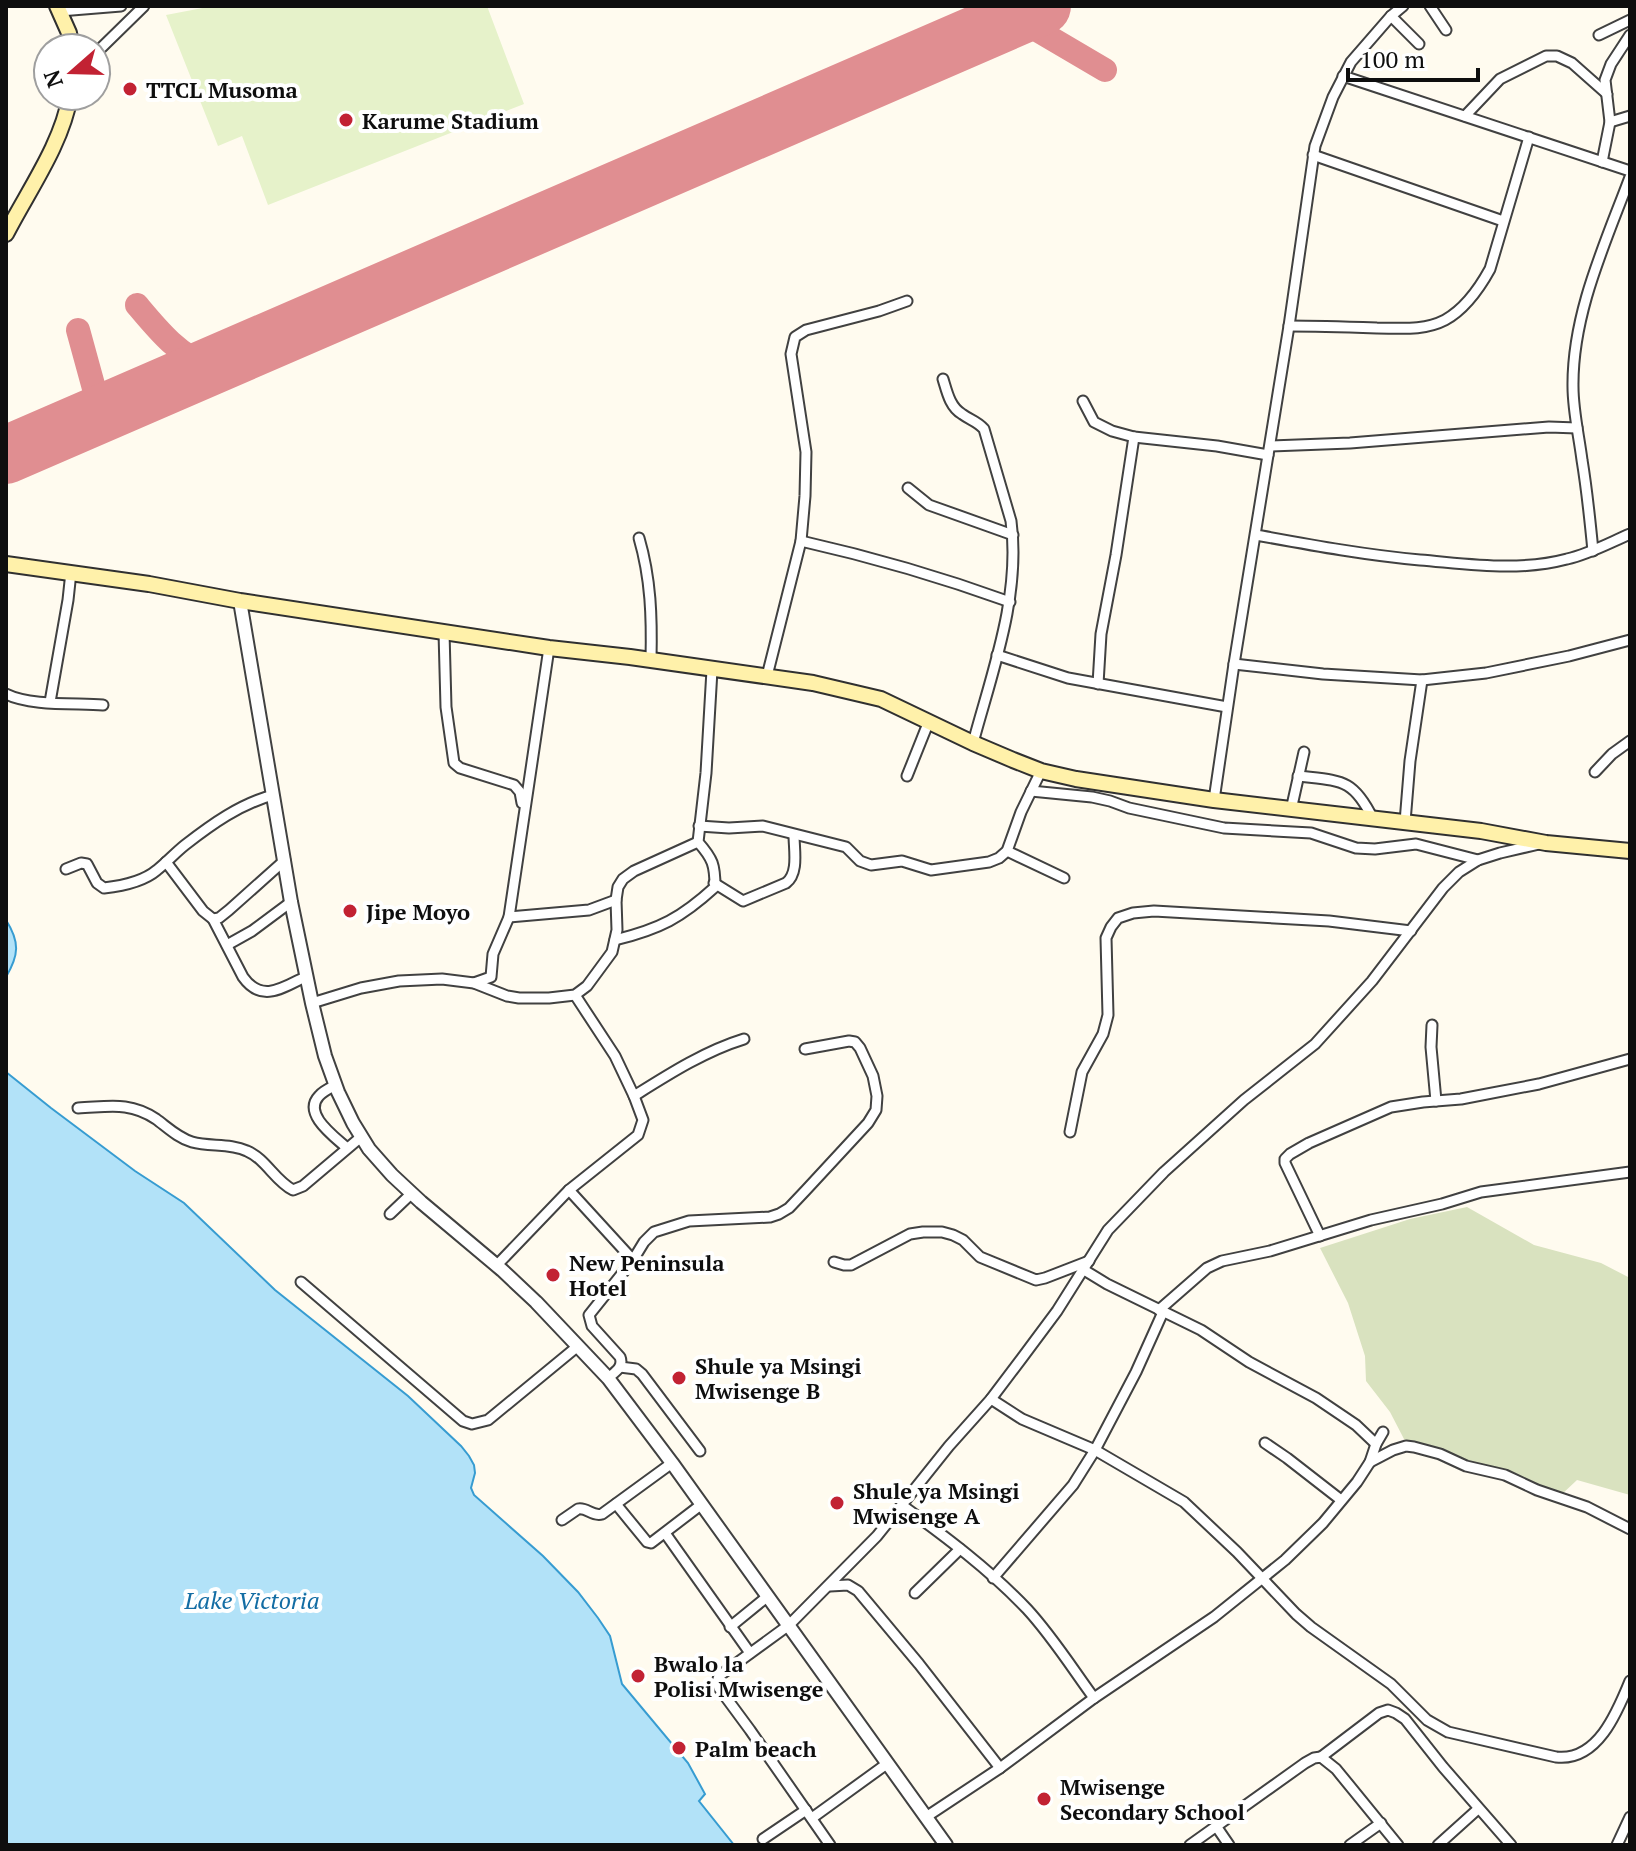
<svg xmlns="http://www.w3.org/2000/svg" width="1636" height="1851" font-family="'PT Serif',serif">
  <rect width="100%" height="100%" fill="#fffbef"/>
  <polygon fill="#d9e2bf" points="1467,1207 1534,1245 1601,1263 1630,1278 1630,1495 1577,1480 1560,1496 1404,1439 1390,1412 1366,1381 1365,1356 1348,1303 1320,1248 1410,1219"/>
  <polygon fill="#e6f2ca" points="213,6 487,6 524,104 268,205 242,136 218,146 166,15"/>
  <g fill="#b2e2f8" stroke="#379cd1" stroke-width="2">
    <path d="M6,920C20,942 19,955 6,977Z"/>
    <polygon points="6,1072 51,1108 135,1171 184,1203 275,1290 408,1396 461,1446 469,1456 474,1465 475,1473 471,1488 474,1495 543,1556 578,1592 598,1618 610,1636 622,1684 688,1763 705,1794 699,1801 734,1845 6,1845"/>
  </g>
  <g fill="none" stroke-linecap="round" stroke-linejoin="round">
    <g stroke="#e08e91" stroke-width="24">
      <polyline points="1015,17 1105,70"/>
      <path d="M137,305C158,330 178,355 210,367"/>
      <polyline points="78,330 101,414"/>
    </g>
    <polyline stroke="#e08e91" stroke-width="58" points="6,455 1042,6"/>
    <g stroke="#414141" stroke-width="13">
      <g id="minor">
        <polyline points="1430,6 1446,30"/>
        <polyline points="60,11 121,6"/>
        <polyline points="1391,16 1419,44"/>
        <polyline points="1599,35 1630,20"/>
        <polyline points="96,53 144,6"/>
        <polyline points="1343,76 1630,171"/>
        <polyline points="1465,116 1500,79 1546,56 1557,56 1572,63 1607,94"/>
        <polyline points="1610,122 1630,116"/>
        <polyline points="1313,155 1503,221"/>
        <polyline points="1602,162 1610,122 1605,80 1611,64 1630,35"/>
        <path d="M1289,326C1318,326 1348,327 1377,328C1399,328 1424,331 1445,320C1465,309 1479,289 1490,269L1529,137"/>
        <path d="M943,379C947,392 950,407 962,414C970,420 977,421 984,429L1011,521C1021,596 992,672 973,743"/>
        <polyline points="1083,401 1094,422 1112,431 1134,437 1217,446 1268,455"/>
        <polyline points="1271,446 1350,443 1549,427 1577,428"/>
        <polyline points="908,488 929,505 1013,535"/>
        <path d="M1256,535C1311,545 1365,555 1420,560C1469,564 1518,572 1567,559C1589,554 1609,543 1630,534"/>
        <path d="M639,538C651,579 652,618 651,660"/>
        <path d="M801,541C872,557 941,577 1010,602"/>
        <path d="M1593,551C1590,520 1587,490 1582,460C1579,436 1573,411 1573,387C1572,314 1605,244 1630,177"/>
        <polyline points="444,632 446,707 454,763 460,768 514,785 520,792 522,803"/>
        <polyline points="997,655 1068,678 1227,707"/>
        <polyline points="1234,664 1323,674 1422,680 1486,673 1569,656 1630,640"/>
        <polyline points="767,676 801,541 805,496 806,452 791,354 795,337 806,330 879,311 907,301"/>
        <polyline points="1098,684 1101,634 1116,555 1134,437"/>
        <path d="M6,694C30,706 75,703 103,705"/>
        <polyline points="50,702 68,600 71,572"/>
        <polyline points="1595,772 1612,754 1630,741"/>
        <polyline points="907,776 929,721"/>
        <path d="M1298,776C1341,781 1353,778 1373,819"/>
        <polyline points="1031,791 1092,797 1110,801 1129,808 1224,828 1311,833 1356,848 1375,849 1416,844 1478,860"/>
        <polyline points="1214,800 1234,664 1289,326 1315,146 1333,97 1351,62 1391,16 1403,6"/>
        <polyline points="1291,810 1304,752"/>
        <polyline points="1405,822 1410,761 1422,680"/>
        <polyline points="699,826 729,828 763,826 846,847 860,861 871,865 902,861 931,870 989,862 999,858 1007,851 1021,812 1041,771"/>
        <polyline points="1007,851 1064,878"/>
        <polyline points="166,862 203,911 213,919 219,918 229,910 285,860"/>
        <path d="M66,869L81,863L87,864L97,883L104,888C122,886 143,882 157,870C167,862 175,853 185,845C212,824 240,804 273,795"/>
        <path d="M714,883L743,901L786,883C799,873 794,850 794,835"/>
        <polyline points="509,917 589,910 616,900"/>
        <path d="M213,919L243,977C262,1004 284,987 307,976"/>
        <path d="M615,940C660,929 681,918 715,887C715,865 713,859 698,842L706,773L712,670"/>
        <polyline points="227,945 252,931 291,902"/>
        <polyline points="474,983 491,977 493,954 509,917 549,648"/>
        <polyline points="312,1003 361,988 399,981 442,979 474,983 507,996 519,998 549,998 575,995 587,986 612,952 617,930 616,900 618,887 623,879 634,871 698,842"/>
        <polyline points="1432,1025 1431,1047 1436,1101"/>
        <path d="M336,1085C330,1088 323,1091 319,1096C302,1114 335,1137 347,1148"/>
        <path d="M634,1096C669,1074 705,1051 744,1039"/>
        <path d="M78,1108C108,1107 129,1101 156,1119C167,1127 178,1138 192,1142C210,1147 230,1143 247,1151C266,1159 275,1181 293,1190L303,1186L361,1137"/>
        <polyline points="1070,1132 1082,1072 1103,1034 1108,1015 1106,938 1111,927 1118,918 1133,913 1154,911 1329,921 1411,931"/>
        <polyline points="569,1190 633,1260"/>
        <polyline points="390,1214 411,1194"/>
        <polyline points="1320,1236 1285,1163 1285,1159 1290,1154 1309,1143 1391,1107 1423,1102 1461,1099 1539,1084 1630,1059"/>
        <polyline points="834,1262 844,1265 851,1265 910,1234 923,1232 942,1232 953,1235 963,1240 980,1257 1036,1280 1045,1278 1089,1261"/>
        <polyline points="497,1265 569,1190 638,1135 643,1120 634,1096 615,1056 575,995"/>
        <polyline points="1084,1270 1107,1284 1201,1330 1249,1362 1316,1398 1356,1425 1376,1444"/>
        <polyline points="301,1282 463,1421 472,1424 488,1420 578,1346"/>
        <polyline points="1159,1310 1207,1268 1222,1261 1270,1251 1371,1220 1442,1204 1481,1192 1630,1172"/>
        <polyline points="620,1367 636,1369 642,1374 700,1451"/>
        <path d="M608,1378C615,1372 624,1367 620,1357L592,1326L589,1315L633,1260L644,1242L654,1232L689,1221L770,1217L779,1214L789,1208L806,1190L868,1123L876,1110L877,1096L873,1076L860,1048L855,1042L849,1041L805,1049"/>
        <path d="M991,1399L1022,1419L1095,1450L1184,1502L1237,1552L1296,1614L1311,1627L1391,1684L1427,1720L1448,1732L1556,1757C1597,1762 1617,1713 1630,1681"/>
        <polyline points="1265,1443 1287,1458 1341,1500"/>
        <polyline points="1370,1462 1393,1450 1406,1446 1414,1447 1440,1454 1466,1466 1505,1475 1537,1490 1587,1507 1630,1529"/>
        <polyline points="616,1504 647,1542 651,1543 702,1504"/>
        <path d="M903,1506C946,1537 990,1570 1027,1609C1052,1636 1072,1668 1094,1698"/>
        <path d="M562,1520L578,1509C587,1507 592,1517 602,1514L672,1463"/>
        <polyline points="665,1533 750,1653"/>
        <polyline points="993,1578 1073,1485 1095,1450 1136,1372 1163,1312"/>
        <polyline points="830,1586 848,1585 858,1591 919,1664 1000,1768"/>
        <polyline points="915,1593 960,1549"/>
        <polyline points="730,1627 768,1596"/>
        <polyline points="1321,1757 1379,1713 1388,1710 1396,1713 1405,1719 1443,1767 1511,1845"/>
        <polyline points="926,1817 1000,1768 1094,1698 1214,1617 1285,1560 1323,1523 1357,1482 1370,1462 1376,1444 1383,1432"/>
        <polyline points="812,1818 888,1763"/>
        <polyline points="1216,1826 1229,1845"/>
        <polyline points="763,1839 806,1810"/>
        <polyline points="830,1845 750,1730 719,1688 717,1682 719,1676 789,1625 877,1536 949,1446 991,1399 1022,1358 1057,1311 1108,1230 1164,1172 1244,1100 1315,1044 1372,981 1443,888 1459,872 1478,860 1500,853 1539,844"/>
        <polyline points="1190,1845 1305,1763 1314,1758 1321,1757 1336,1769 1398,1845"/>
        <polyline points="1350,1845 1381,1823"/>
        <polyline points="1438,1845 1478,1809"/>
        <polyline points="1617,1845 1630,1817"/>
      </g>
    </g>
    <g stroke="#414141" stroke-width="16">
      <polyline id="tertiary" points="240,601 291,902 312,1003 325,1056 338,1092 353,1123 369,1149 392,1175 421,1202 502,1270 536,1302 608,1378 672,1463 946,1845"/>
    </g>
    <g stroke="#303030" stroke-width="18">
      <g id="secondary">
        <polyline points="57,6 69,33 72,48"/>
        <path d="M6,234C28,191 62,144 70,96"/>
        <polyline points="6,564 149,584 240,601 549,648 630,657 813,683 881,699 973,743 1013,760 1041,771 1076,779 1214,800 1481,831 1546,843 1630,851"/>
      </g>
    </g>
    <use href="#minor" stroke="#fff" stroke-width="9"/>
    <use href="#tertiary" stroke="#fff" stroke-width="12"/>
    <use href="#secondary" stroke="#fff1aa" stroke-width="14"/>
  </g>
  <g fill="#c22233" stroke="#fff" stroke-width="3">
    <circle cx="130" cy="89" r="8"/>
    <circle cx="346" cy="120" r="8"/>
    <circle cx="350" cy="911" r="8"/>
    <circle cx="553" cy="1275" r="8"/>
    <circle cx="679" cy="1378" r="8"/>
    <circle cx="837" cy="1503" r="8"/>
    <circle cx="638" cy="1676" r="8"/>
    <circle cx="679" cy="1748" r="8"/>
    <circle cx="1044" cy="1799" r="8"/>
  </g>
  <g text-anchor="middle" dominant-baseline="central" stroke-width="8" stroke-linejoin="round" paint-order="stroke">
    <g font-size="22" font-weight="bold" fill="#0e0e0e" stroke="#fff" text-anchor="start">
      <text x="146" y="89">TTCL Musoma</text>
      <text x="362" y="120">Karume Stadium</text>
      <text x="366" y="911">Jipe Moyo</text>
      <text x="569" y="1262">New Peninsula<tspan x="569" dy="25">Hotel</tspan></text>
      <text x="695" y="1365">Shule ya Msingi<tspan x="695" dy="25">Mwisenge B</tspan></text>
      <text x="853" y="1490">Shule ya Msingi<tspan x="853" dy="25">Mwisenge A</tspan></text>
      <text x="654" y="1663">Bwalo la<tspan x="654" dy="25">Polisi Mwisenge</tspan></text>
      <text x="695" y="1748">Palm beach</text>
      <text x="1060" y="1786">Mwisenge<tspan x="1060" dy="25">Secondary School</tspan></text>
    </g>
    <g font-size="24" font-style="italic" fill="#136da4" stroke="#fff">
      <text x="252" y="1600">Lake Victoria</text>
    </g>
  </g>
  <rect width="1636" height="1851" fill="none" stroke="#0e0e0e" stroke-width="16"/>
  <g transform="translate(72 72) rotate(250)"><circle r="38" fill="#ffffff" stroke="#9f9f9f" stroke-width="2"/>
  <path d="M0-6L14 30L0 20L-14 30Z" fill="#c22233"/>
  <text y="-12" font-size="22" font-weight="bold" text-anchor="middle" fill="#0e0e0e">N</text>
  </g>
  <path d="M1348 68v12h130v-12" fill="none" stroke="#0e0e0e" stroke-width="4"/>
  <text x="1360" y="68" font-size="24" fill="#0e0e0e" stroke="#ffffff" stroke-width="6" paint-order="stroke">100 m</text>
</svg>
